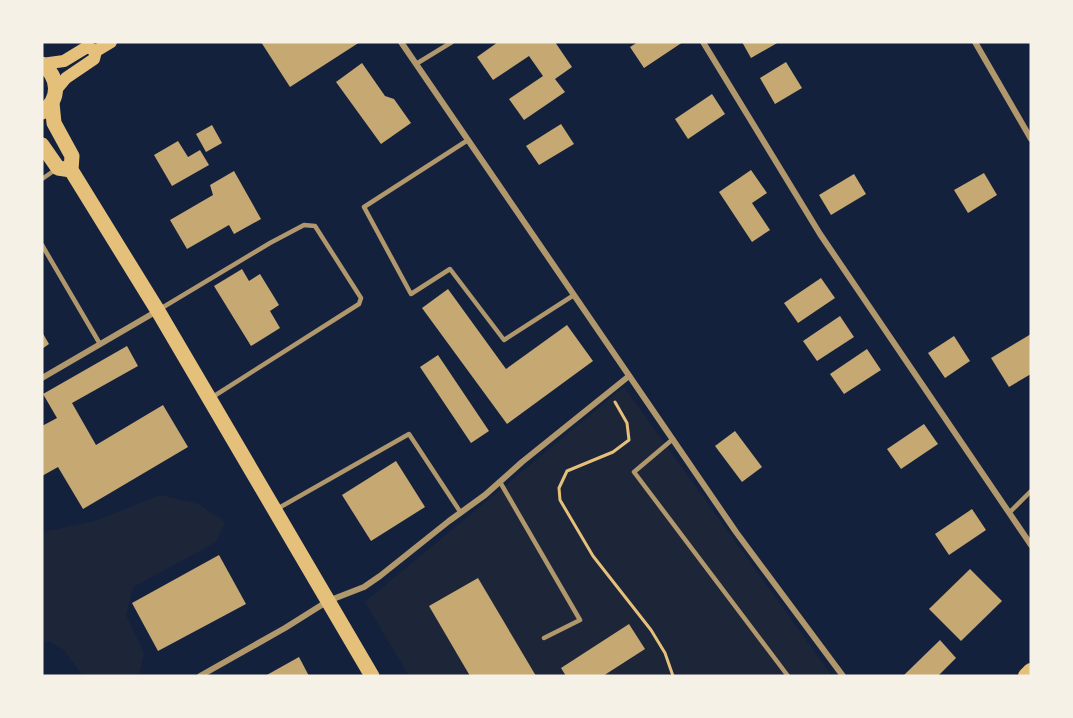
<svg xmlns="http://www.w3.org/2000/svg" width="1073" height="718" font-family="Helvetica,sans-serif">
  <rect width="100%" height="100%" fill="#14213d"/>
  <g fill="#1d2539">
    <polygon points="624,387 832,676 409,676 365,602"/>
    <polygon points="160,495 198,504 225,522 216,542 133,587 126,615 144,653 139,676 83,676 64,650 49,641 42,643 42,532 95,521"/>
  </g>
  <g fill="#c6a872">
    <polygon points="261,42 360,42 290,87"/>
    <polygon points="498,42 555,42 572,67 555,79 565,92 524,120 509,99 543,76 529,56 493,80 477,57"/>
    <polygon points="638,42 683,42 644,68 630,47"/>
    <polygon points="742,42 779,42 751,58"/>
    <polygon points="786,62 802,88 775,104 760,78"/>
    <polygon points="362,63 385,96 394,99 411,123 381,144 336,82"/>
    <polygon points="712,94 725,114 688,139 675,119"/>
    <polygon points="561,124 574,144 539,165 526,146"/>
    <polygon points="212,125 222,143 206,152 196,134"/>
    <polygon points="178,141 188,157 200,150 209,165 172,186 154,155"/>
    <polygon points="751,170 767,193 752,203 770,230 752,242 719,192"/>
    <polygon points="234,171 261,219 234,234 229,225 187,249 170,220 213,195 210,185"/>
    <polygon points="984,173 997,195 968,213 954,190"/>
    <polygon points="854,174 866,194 831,215 819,195"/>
    <polygon points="242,269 249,281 260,274 279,305 270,311 280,328 251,346 214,286"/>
    <polygon points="821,278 835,298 798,323 784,303"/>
    <polygon points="448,289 506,369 567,325 593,361 507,424 422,308"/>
    <polygon points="840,316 854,337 817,361 803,341"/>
    <polygon points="42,332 49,344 42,349"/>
    <polygon points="1031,334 1031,374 1009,387 991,358"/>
    <polygon points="954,336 970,361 945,378 928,353"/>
    <polygon points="127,346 138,366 72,403 96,445 163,405 188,447 83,509 58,467 42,476 42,426 57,418 43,394"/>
    <polygon points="867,349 881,370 844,394 830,374"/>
    <polygon points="438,355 489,431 471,443 420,367"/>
    <polygon points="924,424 938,444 901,469 887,449"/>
    <polygon points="735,431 762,467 742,482 715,446"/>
    <polygon points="396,461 425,507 371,541 342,495"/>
    <polygon points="972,509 986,530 949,555 935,534"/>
    <polygon points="219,555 246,604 158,651 132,603"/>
    <polygon points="970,569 1002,601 961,641 929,609"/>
    <polygon points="478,578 536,676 470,676 429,606"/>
    <polygon points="629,624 645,649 603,676 566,676 561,668"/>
    <polygon points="940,640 956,658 938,676 903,676"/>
    <polygon points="299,657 309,676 265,676"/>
  </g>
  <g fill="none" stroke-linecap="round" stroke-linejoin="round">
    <polyline stroke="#e5c07b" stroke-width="3" points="615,402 627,423 629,440 613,452 567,471 559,488 560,500 593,556 651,630 665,653 673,676"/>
    <g stroke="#b1986c" stroke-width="4.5">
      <polyline points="416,64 452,42"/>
      <polyline points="468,140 364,207 411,294 450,269 504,340 574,295"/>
      <polyline points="42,179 55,170"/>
      <polyline points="42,245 100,344"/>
      <polyline points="160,309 270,243 304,225 315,226 361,298 359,304 211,398"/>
      <polyline points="673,439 634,472 788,676"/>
      <polyline points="500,482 580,620 544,638"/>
      <polyline points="277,509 409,434 461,513"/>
      <polyline points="1009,513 1031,491"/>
    </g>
    <g stroke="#b1986c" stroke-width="6">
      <polyline points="401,42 736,532 843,676"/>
      <polyline points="703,42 820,234 1031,545"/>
      <polyline points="975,42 1031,139"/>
      <polyline points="42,378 157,311"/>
      <polyline points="200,676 285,628 328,601 364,587 380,576 449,521 485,495 522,462 629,376"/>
    </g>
    <g stroke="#e5c07b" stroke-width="12">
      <polyline points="42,64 64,61 87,47 96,51"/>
      <polyline points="56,90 66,78 94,59 96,51 111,42"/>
    </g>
    <g stroke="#e5c07b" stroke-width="15">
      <path d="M42,64C59,77 61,99 42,112"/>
      <polyline points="52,103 54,123 72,156 71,170 158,311 372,676"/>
      <polyline points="42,145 58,168 71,170"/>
    </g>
    <polyline stroke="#e5c07b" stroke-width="16" points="1026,676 1031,671"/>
  </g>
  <rect width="1073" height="718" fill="none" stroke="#f6f1e7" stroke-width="87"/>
</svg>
